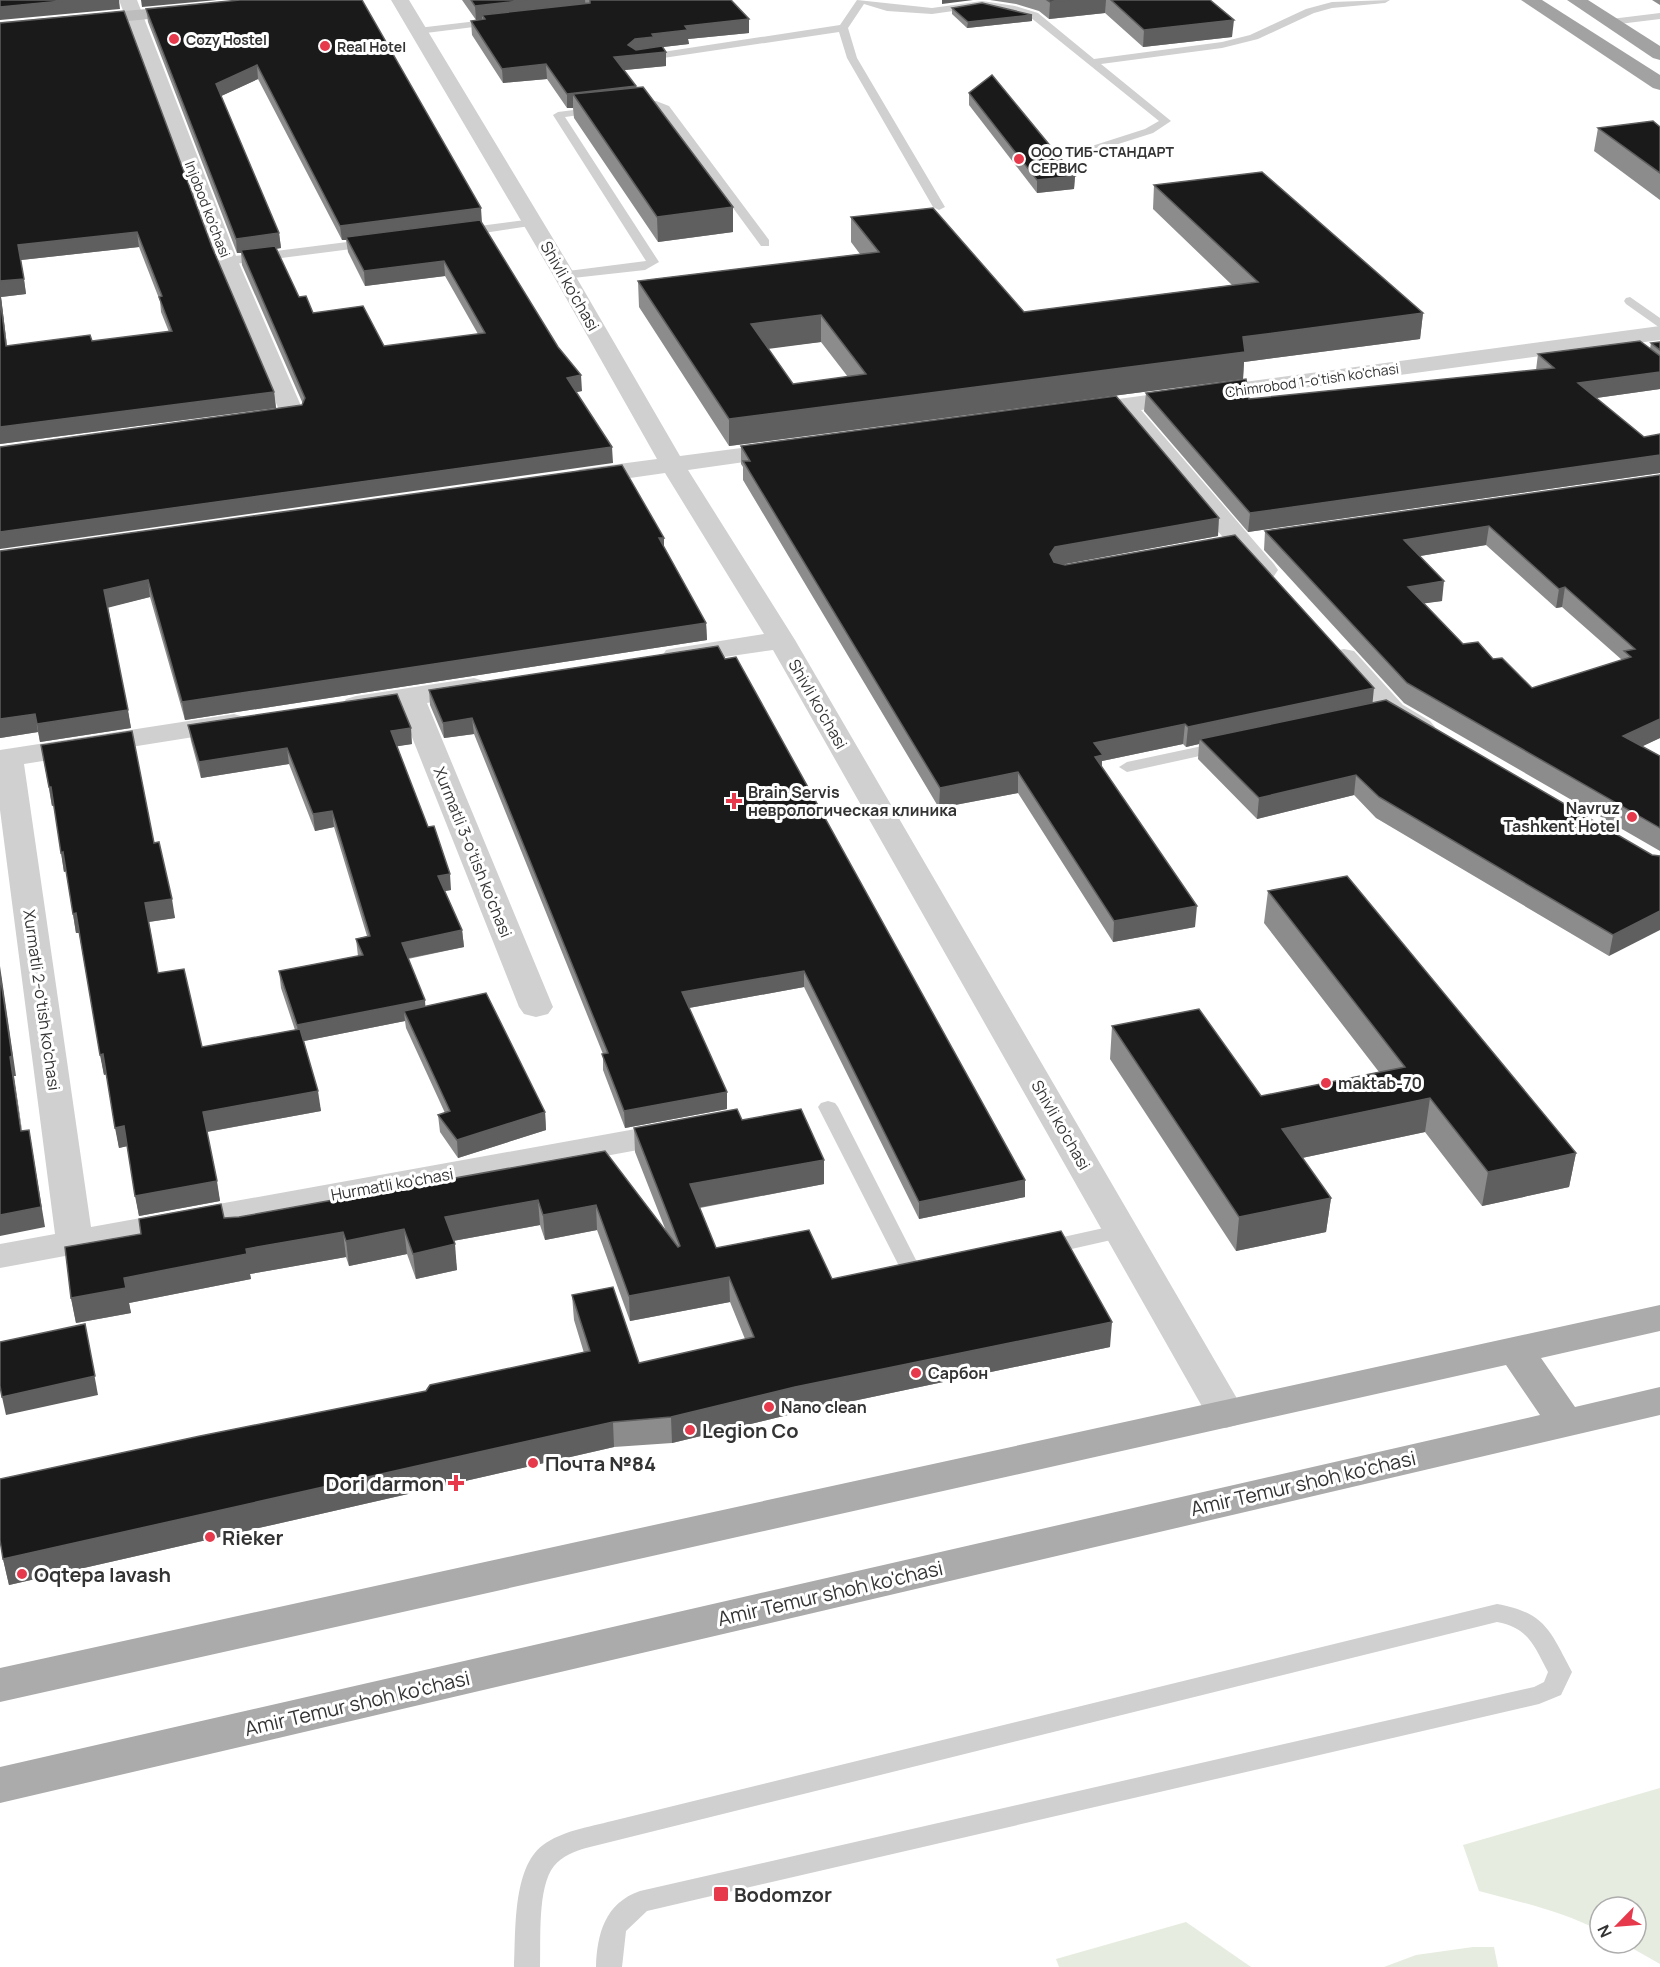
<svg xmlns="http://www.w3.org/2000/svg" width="1660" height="1967" font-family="Manrope,sans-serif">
  <rect width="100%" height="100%" fill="#fff"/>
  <g fill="#e6ecdf">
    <path d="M1660,1788V1964L1623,1943H1636V1907H1600V1931C1562,1911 1520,1902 1479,1891L1463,1845Z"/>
    <polygon points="1186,1922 1251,1967 1059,1967 1056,1959"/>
    <polygon points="1473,1947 1494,1947 1498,1967 1384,1967 1416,1955"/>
  </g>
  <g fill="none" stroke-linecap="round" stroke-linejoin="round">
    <g fill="#d0d0d0" fill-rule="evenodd">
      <polygon points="857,0 932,8 982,1 1015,6 1038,13 1094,59 1222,42 1250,35 1306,9 1332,2 1390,0 1385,3 1332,8 1314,13 1258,39 1222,48 1101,64 1171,121 1153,133 1071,159 1067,158 1067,154 1145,129 1159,121 1030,17 982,7 932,14 887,11 864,4 848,28 857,58 945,207 939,210 933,207 847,58 839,32 643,61 638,58 643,55 840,25"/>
      <polygon points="1660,13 1660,19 1611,25 1606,22 1611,19"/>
      <polygon points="494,19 499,22 498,24 418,34 413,31 418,28"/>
      <path d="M656,101L669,106L769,240V246H761L661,110C650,105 637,113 628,106L633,103Z"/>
      <polygon points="597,107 602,110 601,112 565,117 659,262 645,270 564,279 558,275 560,272 646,261 553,115 558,112"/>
      <polygon points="533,219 539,223 537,225 464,236 458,232 464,228"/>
      <polygon points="371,239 377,243 375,246 227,265 221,261 227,257"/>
      <polygon points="1630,297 1660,318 1660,328 1626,304 1624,301 1626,298"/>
      <polygon points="1221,742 1229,747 1227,750 1127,772 1119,767 1127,762"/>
      <path d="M828,1101L835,1103L838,1107L916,1260L923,1265L934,1268L937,1273L934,1278C920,1282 906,1276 898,1264L818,1107L821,1103Z"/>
      <polygon points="1122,1224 1129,1226 1132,1231 1129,1236 1045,1255 1038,1253 1035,1248 1038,1243 1045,1241"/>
      <path d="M1497,1604C1546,1613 1550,1631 1572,1672L1561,1695L1539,1704L647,1911L626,1931L622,1967H596C597,1934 605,1903 640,1891L1534,1687L1544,1682L1548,1672C1534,1646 1529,1628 1497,1622L586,1848C575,1851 562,1856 554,1866C537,1887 541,1941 540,1967H514C516,1933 512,1868 543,1845C562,1831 589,1827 612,1821Z"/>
    </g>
    <g fill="#d0d0d0" fill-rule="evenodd">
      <polygon points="119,0 137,0 238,261 305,415 302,420 256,427 247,425 244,420 247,415 279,410 216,261"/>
      <polygon points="391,0 409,0 575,275 680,456 786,442 795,444 798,449 795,454 786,456 688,470 795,640 1246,1414 1240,1424 1226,1428 1212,1424 773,650 676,664 666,662 662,656 666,650 676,648 764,634 665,473 581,485 572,482 568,477 572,472 581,469 657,459 553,275"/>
      <polygon points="1660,326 1660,340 1141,410 1274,564 1278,570 1274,576 1265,578 1256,576 1117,413 1081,418 1072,416 1069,411 1072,406 1081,404"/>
      <path d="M1344,649L1354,651L1403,705L1430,721L1435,727L1430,733C1396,742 1348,683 1330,657L1334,651Z"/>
      <polygon points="474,678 484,681 488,687 484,693 427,703 553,1007 548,1014 536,1017 524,1014 519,1007 400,707 356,714 346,711 342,705 346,699 356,696"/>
      <polygon points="234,714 244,717 249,723 244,729 24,764 91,1227 680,1121 692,1124 698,1132 692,1140 0,1268 0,1244 55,1234 0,810 0,750"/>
    </g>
    <polygon fill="#bdbdbd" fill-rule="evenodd" points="192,5 198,6 201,10 198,14 0,34 0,22"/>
    <polygon fill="#ababab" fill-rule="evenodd" points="1660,1305 1660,1331 1541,1358 1575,1407 1660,1387 1660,1415 0,1803 0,1767 1540,1415 1506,1365 0,1702 0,1668"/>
    <g fill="#a2a2a2" fill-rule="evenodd">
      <polygon points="1521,0 1542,0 1660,75 1660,90 1653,88"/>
      <polygon points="1567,0 1588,0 1660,46 1660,60 1653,58"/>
    </g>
  </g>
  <g fill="#8c8c8c" fill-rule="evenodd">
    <path d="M240,0L482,223L582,391L576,392L613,463L302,405L303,404L242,265L241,253H237L148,22L146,9ZM258,79L342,240H346L348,252L365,286L445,276L478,334L384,346L313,313L299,297L276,249L281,248L279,233L221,96Z"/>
    <polygon points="462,0 731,0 749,33 688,39 689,44 662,47 666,66 624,70 733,232 658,242 574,118 573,108 567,108 547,79 503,83 472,35 471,21 482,19 476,20"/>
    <polygon points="990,0 1210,0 1232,37 1143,47 1105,13 1049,19 1039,11 1016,4"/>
    <polygon points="1652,0 1660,0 1660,5"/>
    <polygon points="952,8 1032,21 967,28 952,14"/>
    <path d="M0,23L212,247L274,392L276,408L0,444ZM139,247L160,301L161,312L169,332L92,341L7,346L1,297L26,294L21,260Z"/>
    <polygon points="969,93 1075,176 1074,189 1037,193 969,105"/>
    <polygon points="1660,127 1660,200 1594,151 1598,128"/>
    <path d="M1154,185L1423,313L1420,339L1244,362L1243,379L729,446L639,307L638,281L860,254L851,242V217L1024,312L1232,285L1153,209ZM821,342L848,377L793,384L768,348Z"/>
    <polygon points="1660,342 1660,389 1596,398 1644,437 1660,434 1660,473 1248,532 1144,411 1146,393 1249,399 1536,370 1538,354 1650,349 1651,343"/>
    <polygon points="741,446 1218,536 1063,564 1373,702 1652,855 1609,956 1376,818 1354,795 1257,819 1198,759 1199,744 1186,747 1183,744 1102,761 1102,768 1195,927 1113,942 1018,793 939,808 743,480 743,467 741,464"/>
    <path d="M1660,475V738L1642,746L1660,756V851L1404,703L1264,550L1265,531ZM1486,545L1556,608L1562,607L1622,660L1532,688L1493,659L1463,644L1424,603L1442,601L1420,556Z"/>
    <polygon points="664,538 664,547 706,623 707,640 185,720 150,597 108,607 131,728 40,742 38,732 0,738 0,551"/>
    <polygon points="718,646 1025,1180 1025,1197 919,1219 804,987 689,1008 727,1092 727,1109 625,1128 603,1070 603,1054 474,734 444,738 430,705 429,690"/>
    <polygon points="188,725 412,744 397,746 451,890 445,891 462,930 464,947 408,959 425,1000 425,1006 545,1112 546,1130 458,1158 440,1132 438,1115 445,1113 406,1028 405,1021 304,1041 321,1111 207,1132 220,1201 139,1216 127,1146 119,1148 107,1074 104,1075 79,933 76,933 66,871 64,872 54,805 52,806 41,745 154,843 175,918 149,922 158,973 202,1047 295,1030 281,988 279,971 358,956 356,939 367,936 334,827 315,831 289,764 201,778 191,741"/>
    <polygon points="1268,891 1576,1153 1569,1187 1482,1206 1425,1132 1302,1158 1331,1198 1326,1232 1236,1251 1110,1059 1112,1026 1261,1096 1379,1072 1264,923"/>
    <polygon points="742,1120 824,1160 824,1184 700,1208 716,1248 832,1279 1110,1347 796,1413 672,1443 614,1447 9,1585 3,1559 426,1391 584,1353 574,1320 572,1295 639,1363 745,1339 730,1302 630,1321 597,1230 545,1240 540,1225 453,1241 457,1270 416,1279 407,1254 349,1266 346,1257 250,1274 251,1279 129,1303 131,1313 76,1323 71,1298 141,1234 224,1218 239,1217 605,1151 666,1231 635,1152 634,1128"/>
  </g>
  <g fill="#5f5f5f">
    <polygon points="72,0 119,0 120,9 0,20 0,7"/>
    <polygon points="141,0 217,0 142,7"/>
    <polygon points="527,0 585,0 586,8 482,15 482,19 476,20 475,6"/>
    <polygon points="942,0 973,0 942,4"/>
    <polygon points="1069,0 1106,0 1105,13 1049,19 1050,2"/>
    <polygon points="1032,15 1032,21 967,28 968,22"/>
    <polygon points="749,19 749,33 688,39 689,44 655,48 666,52 666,66 615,71 614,57 635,39 652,34 685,26"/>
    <polygon points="1234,20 1232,37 1143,47 1144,30"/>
    <polygon points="546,64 547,79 503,83 502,69"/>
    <polygon points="257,65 258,79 217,98 216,84"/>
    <polygon points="636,86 637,101 573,94 573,108 567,108 567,94"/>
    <polygon points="1075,176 1074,189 1037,193 1037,180"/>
    <polygon points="733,207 733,232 658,242 657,217"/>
    <polygon points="481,208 482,223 346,237 346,240 342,240 340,226"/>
    <polygon points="137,232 139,247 21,260 18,245"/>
    <polygon points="279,233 281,248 242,253 241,250 241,253 237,253 236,239"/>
    <polygon points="444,261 445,276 365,286 364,271"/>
    <polygon points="24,279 26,294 1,297 9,362 0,297 0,281"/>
    <polygon points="1423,313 1420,339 1244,362 1243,379 729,446 729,419 1243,337"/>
    <polygon points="821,315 821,342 752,351 751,324"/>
    <polygon points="1660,372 1660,389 1575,401 1578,383"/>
    <polygon points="581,375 582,391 568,394 567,378"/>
    <polygon points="274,392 276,408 0,444 0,427"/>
    <polygon points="612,447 613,463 0,549 0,532"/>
    <polygon points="1660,455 1660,473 1248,532 1250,513"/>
    <polygon points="1219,518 1218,536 1055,566 1050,554 1055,547"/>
    <polygon points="1489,526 1486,545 1402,559 1404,540"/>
    <polygon points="659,538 664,538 664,555"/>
    <polygon points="148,580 150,597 107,608 104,590"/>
    <polygon points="1444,581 1442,601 1406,606 1408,587"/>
    <polygon points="1565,587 1562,607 1556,608 1559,589"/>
    <polygon points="706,623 707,640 185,720 182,702"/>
    <polygon points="1374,688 1372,708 1200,739 1199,744 1186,747 1188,727"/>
    <polygon points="128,710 131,728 40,742 37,724"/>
    <polygon points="35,714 38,732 0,738 0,719"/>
    <polygon points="472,718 474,734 444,738 443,723"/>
    <polygon points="1660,719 1660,738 1620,757 1623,736"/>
    <polygon points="1185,724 1183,744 1102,761 1101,776 1093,777 1094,743"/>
    <polygon points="411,728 412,744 393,747 391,731"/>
    <polygon points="287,748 289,764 201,778 199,762"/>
    <polygon points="1018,772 1018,793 939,808 940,788"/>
    <polygon points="1356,775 1354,795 1257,819 1259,798"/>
    <polygon points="49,787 51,787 54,805 52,806"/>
    <polygon points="332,811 334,827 315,831 313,814"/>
    <polygon points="63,852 67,871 64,872 61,853"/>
    <polygon points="450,874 451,890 439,892 438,876"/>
    <polygon points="172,899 175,918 148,922 145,903"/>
    <polygon points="1197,906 1195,927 1113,942 1114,921"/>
    <polygon points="1660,911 1660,930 1609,956 1613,935"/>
    <polygon points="76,913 79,933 76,933 73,914"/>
    <polygon points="462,930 464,947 404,959 402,943"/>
    <polygon points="0,966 16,1076 14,1076 25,1151 10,1057 0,974"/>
    <polygon points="804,971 804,987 683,1009 682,992"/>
    <polygon points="425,1000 426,1017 404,1011 405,1021 299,1042 297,1025"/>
    <polygon points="103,1054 107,1074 104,1075 100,1055"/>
    <polygon points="318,1091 321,1111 206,1132 203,1112"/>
    <polygon points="727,1092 727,1109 625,1128 624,1111"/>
    <polygon points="1430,1098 1425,1132 1278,1163 1282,1129"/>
    <polygon points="545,1112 546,1130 458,1158 457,1140"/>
    <polygon points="124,1126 128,1146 119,1148 115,1128"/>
    <polygon points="29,1130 45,1227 0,1236 0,1215"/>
    <polygon points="1576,1153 1569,1187 1482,1206 1488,1172"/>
    <polygon points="824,1160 824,1184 691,1209 690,1184"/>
    <polygon points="1025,1180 1025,1197 919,1219 919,1202"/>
    <polygon points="217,1181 220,1201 139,1216 135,1196"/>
    <polygon points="1331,1198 1326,1232 1236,1251 1239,1217"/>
    <polygon points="538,1200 540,1225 447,1242 445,1217"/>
    <polygon points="596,1205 597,1230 545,1240 543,1215"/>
    <polygon points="404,1229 407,1254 349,1266 346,1241"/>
    <polygon points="343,1232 346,1257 250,1274 251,1279 129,1303 131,1313 76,1323 71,1298 124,1278 246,1249"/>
    <polygon points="455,1244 457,1270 416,1279 413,1254"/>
    <polygon points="729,1277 730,1302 630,1321 629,1296"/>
    <polygon points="1112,1322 1110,1347 796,1413 672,1443 671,1417 795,1387"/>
    <polygon points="85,1324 98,1395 6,1415 2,1397"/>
    <polygon points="613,1422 614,1447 9,1585 3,1559"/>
  </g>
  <g fill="#1a1a1a" stroke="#5f5f5f" stroke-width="1.5" fill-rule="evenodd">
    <polygon points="0,0 72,0 0,7"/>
    <polygon points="240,0 362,0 481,208 340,226 257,65 216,84 279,233 236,239 146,9"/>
    <polygon points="471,0 527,0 475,6"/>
    <polygon points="590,0 731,0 749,19 685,26 688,30 652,34 654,37 635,39 628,45 636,50 662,46 666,52 614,57 636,86 567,94 546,64 502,69 471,21 485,19 482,15 590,3"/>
    <polygon points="1047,0 1069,0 1050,2"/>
    <polygon points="1111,0 1210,0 1234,20 1144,30"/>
    <polygon points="982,3 1032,15 968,22 952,8"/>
    <polygon points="124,11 212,247 274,392 0,427 0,297 6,346 90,335 92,341 172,331 159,297 162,296 137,232 18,245 24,279 0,281 0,23"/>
    <polygon points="992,75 1075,176 1037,180 969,93"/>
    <polygon points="643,87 733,207 657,217 573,94"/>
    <polygon points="1653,121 1660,127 1660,173 1598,128"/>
    <path d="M1262,172L1423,313L1243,337L1245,352L729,419L638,281L879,252L851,217L933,208L1024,312L1258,282L1154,185ZM821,315L866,374L793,384L751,324Z"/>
    <polygon points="480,220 558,347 581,375 567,378 612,447 0,532 0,447 302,405 305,398 241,250 275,246 299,297 306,296 313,313 363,306 384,346 485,333 444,261 364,271 346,237"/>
    <polygon points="1640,341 1660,356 1660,372 1578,383 1644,437 1660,434 1660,455 1250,513 1146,393 1246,379 1249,399 1554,368 1538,354"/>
    <polygon points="1660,342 1660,350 1651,343"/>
    <polygon points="1116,396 1219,518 1055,547 1050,554 1054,562 1065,565 1235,535 1374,688 1188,727 1185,724 1094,743 1103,755 1095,757 1197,906 1114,921 1018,772 940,788 743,461 750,461 741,446"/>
    <polygon points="622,465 664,538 659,538 706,623 182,702 148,580 104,590 128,710 37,724 35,714 0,719 0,551"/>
    <path d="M1660,475V719L1623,736L1660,756V828L1407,683L1265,531ZM1489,526L1559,589L1565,587L1635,649L1624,651L1631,657L1532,688L1502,658L1493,659L1478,642L1463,644L1408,587L1444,581L1404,540Z"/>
    <polygon points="718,646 725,659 736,657 1025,1180 919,1202 804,971 682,992 727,1092 624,1111 602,1054 608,1053 472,718 443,723 429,690"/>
    <polygon points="397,694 411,728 391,731 428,827 434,826 450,874 438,876 462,930 402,943 425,1000 297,1025 279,971 363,955 356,939 370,936 332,811 313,814 287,748 199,762 188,725"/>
    <polygon points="1386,700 1652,855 1660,856 1660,911 1613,935 1379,797 1356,775 1259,798 1200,739"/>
    <polygon points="132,731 154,843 159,842 172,899 145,903 158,973 184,969 202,1047 300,1029 318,1091 203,1112 217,1181 135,1196 124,1126 115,1128 103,1054 100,1055 76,913 73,914 63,852 61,853 51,787 49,787 41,745"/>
    <polygon points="1347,876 1576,1153 1488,1172 1430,1098 1282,1129 1331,1198 1239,1217 1112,1026 1199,1009 1261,1096 1405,1067 1268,891"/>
    <polygon points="0,974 12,1056 10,1057 21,1131 29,1130 41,1207 0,1215"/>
    <polygon points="486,993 545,1112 457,1140 438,1115 450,1111 404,1011"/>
    <polygon points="737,1109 742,1120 801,1109 824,1160 690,1184 716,1248 809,1230 832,1279 1061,1231 1112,1322 795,1387 671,1417 613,1422 3,1559 0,1540 0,1479 200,1436 426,1391 430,1385 590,1351 572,1295 613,1287 639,1363 754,1337 729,1277 629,1296 596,1205 543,1215 538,1200 445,1217 455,1244 413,1254 404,1229 346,1241 343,1232 246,1249 247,1254 124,1278 126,1288 71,1298 65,1247 141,1234 139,1219 221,1204 224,1218 239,1217 605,1151 678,1247 680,1246 634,1128"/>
    <polygon points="85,1324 95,1376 2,1397 0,1386 0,1342"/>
  </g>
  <g fill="#e6394c" stroke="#fff" stroke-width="2">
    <circle cx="174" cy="39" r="6"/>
    <circle cx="325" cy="46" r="6"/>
    <circle cx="1019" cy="159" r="6"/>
    <path d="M731 792h6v6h6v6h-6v6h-6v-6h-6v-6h6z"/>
    <circle cx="1632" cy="817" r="6"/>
    <circle cx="1326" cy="1083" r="6"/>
    <circle cx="916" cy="1373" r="6"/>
    <circle cx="769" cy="1407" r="6"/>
    <circle cx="690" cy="1430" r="6"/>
    <circle cx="533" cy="1463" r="6"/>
    <path d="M453 1474h6v6h6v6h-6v6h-6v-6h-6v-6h6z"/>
    <circle cx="210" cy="1537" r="6"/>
    <circle cx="22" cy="1574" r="6"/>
    <rect x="713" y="1886" width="16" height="16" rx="3"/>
  </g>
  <g text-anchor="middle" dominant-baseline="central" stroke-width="6" stroke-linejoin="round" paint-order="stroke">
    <g font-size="14" font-weight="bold" fill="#333" stroke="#fff" text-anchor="start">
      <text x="186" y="39">Cozy Hostel</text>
      <text x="337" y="46">Real Hotel</text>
      <text x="1031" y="151">ООО ТИБ-СТАНДАРТ<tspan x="1031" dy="16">СЕРВИС</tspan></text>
    </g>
    <g font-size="14" fill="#333" stroke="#fff">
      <text transform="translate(208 209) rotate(69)">Injobod ko'chasi</text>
      <text transform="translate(1312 380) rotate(-8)">Chimrobod 1-o'tish ko'chasi</text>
    </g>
    <g font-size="16" fill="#333" stroke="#fff">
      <text transform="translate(570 286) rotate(60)">Shivli ko'chasi</text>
      <text transform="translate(818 704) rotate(60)">Shivli ko'chasi</text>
      <text transform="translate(473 852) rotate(68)">Xurmatli 3-o'tish ko'chasi</text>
      <text transform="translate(42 1000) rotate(82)">Xurmatli 2-o'tish ko'chasi</text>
      <text transform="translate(1061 1125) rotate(60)">Shivli ko'chasi</text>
      <text transform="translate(392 1184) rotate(-10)">Hurmatli ko'chasi</text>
    </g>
    <g font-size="16" font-weight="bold" fill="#333" stroke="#fff" text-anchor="start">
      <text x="748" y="792">Brain Servis<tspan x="748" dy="18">неврологическая клиника</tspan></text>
      <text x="1620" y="808" text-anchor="end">Navruz<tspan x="1620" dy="18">Tashkent Hotel</tspan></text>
      <text x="1338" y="1083">maktab-70</text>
      <text x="928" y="1373">Сарбон</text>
      <text x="781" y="1407">Nano clean</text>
    </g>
    <g font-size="20" font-weight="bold" fill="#333" stroke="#fff" text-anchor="start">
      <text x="702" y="1430">Legion Co</text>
      <text x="545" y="1463">Почта №84</text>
      <text x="444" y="1483" text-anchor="end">Dori darmon</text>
      <text x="222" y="1537">Rieker</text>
      <text x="34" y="1574">Oqtepa lavash</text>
      <text x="734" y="1894">Bodomzor</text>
    </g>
    <g font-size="20" fill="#333" stroke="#fff">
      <text transform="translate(1303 1483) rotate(-13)">Amir Temur shoh ko'chasi</text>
      <text transform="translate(830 1593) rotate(-13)">Amir Temur shoh ko'chasi</text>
      <text transform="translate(357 1703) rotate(-13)">Amir Temur shoh ko'chasi</text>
    </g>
  </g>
  <g transform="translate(1618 1925) rotate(245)"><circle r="28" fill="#ffffff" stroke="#adadad" stroke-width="1.5"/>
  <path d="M0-4.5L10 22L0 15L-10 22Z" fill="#e6394c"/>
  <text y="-9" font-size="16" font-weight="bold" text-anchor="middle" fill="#333333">N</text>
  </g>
</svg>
